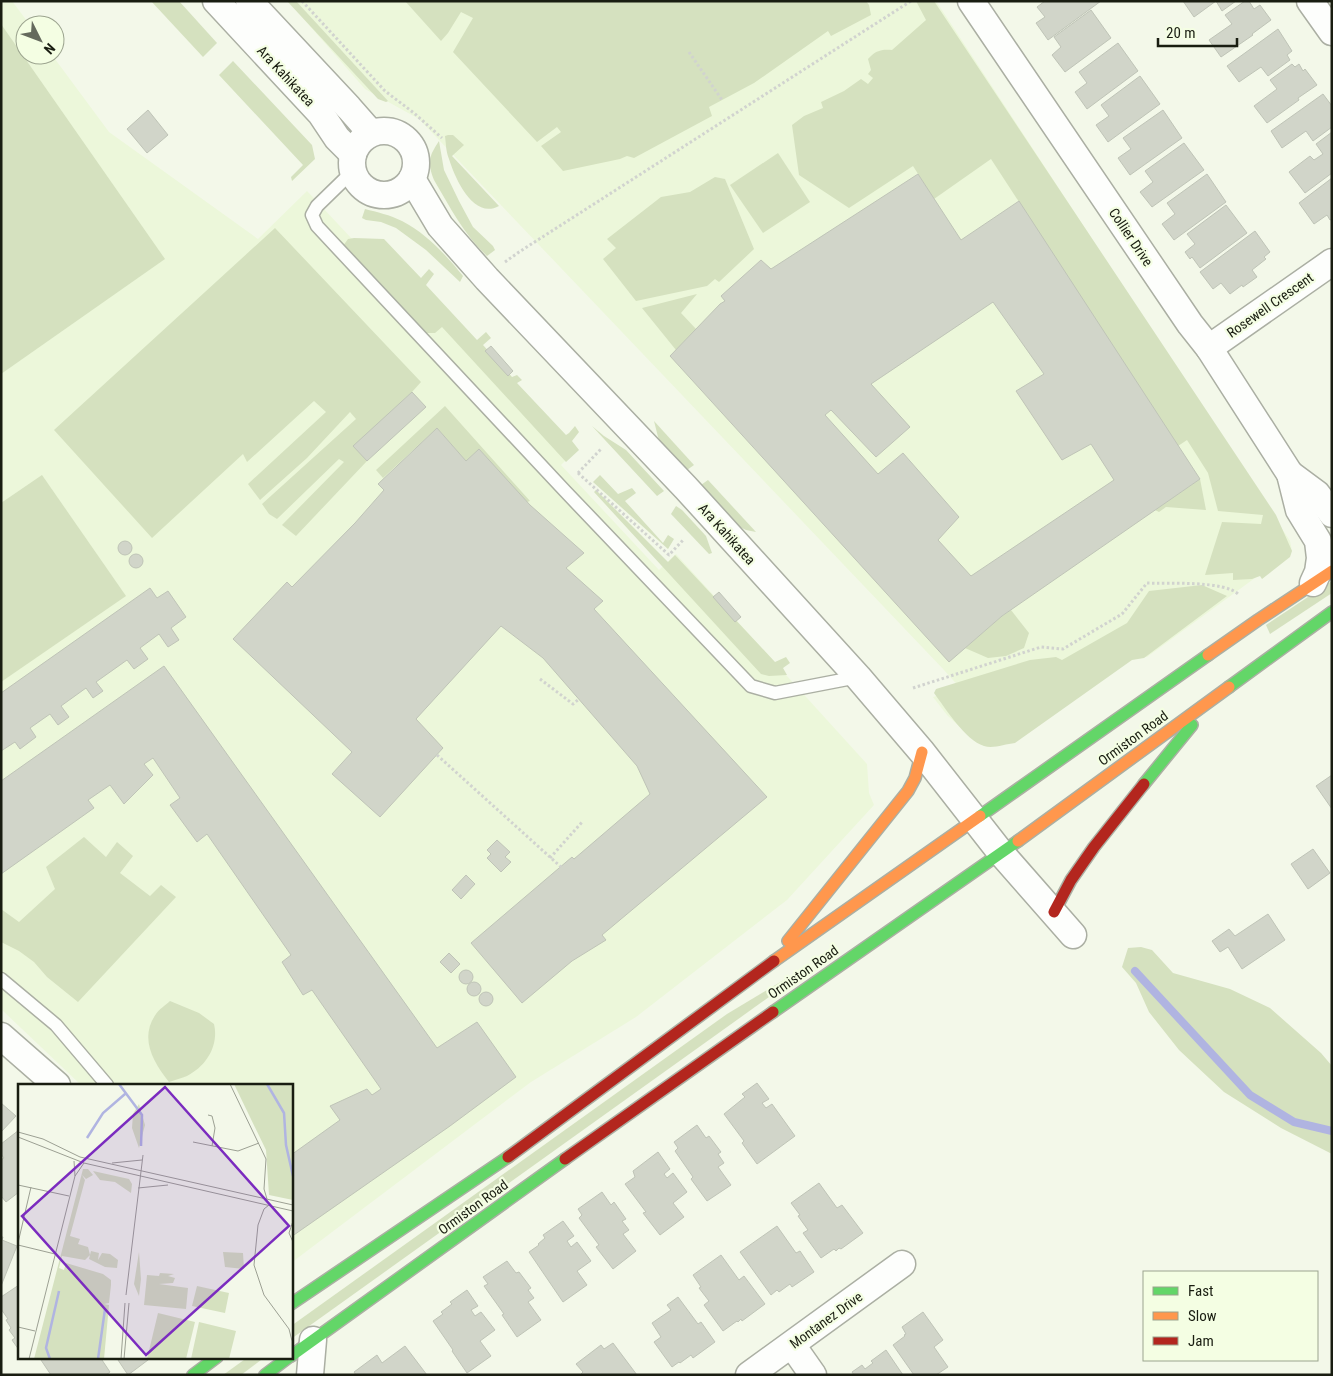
<svg xmlns="http://www.w3.org/2000/svg" width="1333" height="1376" font-family="'Roboto Condensed',sans-serif">
  <rect width="100%" height="100%" fill="#f3f8e9"/>
  <g fill="#ecf7da">
    <polygon points="1,1 12,1 30,25 25,25 25,55 52,55 109,132 258,239 307,191 353,240 577,449 561,465 659,570 676,554 867,764 869,793 874,805 787,900 636,1017 531,1082 291,1263 291,1085 81,1085 1,1009"/>
    <polygon points="288,1 936,1 1290,541 1292,551 1147,657 1134,657 974,740 947,715 933,697 961,689 944,670 419,119 365,89"/>
  </g>
  <g fill="#d5e1bf">
    <polygon points="151,1 179,1 217,43 203,57"/>
    <polygon points="287,1 296,1 388,101 386,102 378,99"/>
    <polygon points="405,1 866,1 869,5 871,15 831,36 828,31 754,83 709,107 712,116 634,158 627,156 620,159 563,171 541,146 561,132 557,127 537,142 453,52 473,18 461,12 448,33 441,41"/>
    <path d="M916,1H934L1276,515L1292,551L1290,557L1262,579L1260,576L1252,579L1233,580V573L1205,575L1222,522L1261,524L1263,515L1218,511L1208,473L1187,440L1178,446L991,159L934,199L913,166L849,208L799,175L792,125L804,116L823,108L821,102L844,91L861,79L868,84L873,78L868,74L871,70L868,59C875,51 881,49 892,50L926,20Z"/>
    <polygon points="1,24 165,259 1,374"/>
    <polygon points="233,61 312,145 315,159 292,181 291,177 303,165 219,75"/>
    <path d="M448,135H453L464,145L452,156L499,206C473,220 455,178 449,159C446,152 446,144 445,136Z"/>
    <path d="M439,141L444,170L459,201L473,227L493,246L495,250L487,256C464,235 450,207 434,180C427,162 429,156 439,141Z"/>
    <polygon points="778,153 810,202 763,233 730,185"/>
    <polygon points="715,177 725,179 754,249 719,282 715,279 707,286 636,301 603,259 616,248 607,239 661,197 690,192"/>
    <path d="M365,209C377,212 390,215 402,221C427,234 446,255 463,276L460,282L426,250L396,228L381,222L366,220L362,218Z"/>
    <polygon points="275,228 421,382 412,392 354,446 367,461 296,536 282,525 344,462 339,459 277,519 269,514 262,504 356,419 350,412 307,458 260,500 248,484 326,412 314,401 247,462 243,454 152,538 54,430"/>
    <polygon points="354,238 384,239 421,278 429,269 434,274 426,285 477,340 486,332 491,338 483,345 512,377 517,375 522,380 517,383 566,435 569,433 575,426 579,432 572,441 579,450 566,462 442,327 435,333 425,333 343,246 348,239"/>
    <polygon points="697,294 681,313 696,329 676,350 642,308"/>
    <polygon points="445,406 530,501 527,502 479,449 466,461 437,428 383,478 376,470"/>
    <polygon points="654,421 694,465 687,470 661,444 658,437"/>
    <polygon points="592,426 604,436 626,450 664,491 657,496"/>
    <polygon points="42,475 126,596 1,682 1,503"/>
    <polygon points="600,475 618,494 632,488 636,493 625,501 663,543 668,535 674,539 668,549 593,482"/>
    <polygon points="1200,479 1206,510 1166,507 1159,512 1155,510"/>
    <polygon points="708,480 756,532 746,530 740,527 701,485"/>
    <polygon points="596,490 668,562 675,555 775,662 786,657 790,663 783,668 787,675 769,676 761,674 594,492"/>
    <polygon points="676,506 682,510 706,536 712,553 709,554 671,514"/>
    <polygon points="1332,581 1332,593 1270,634 1266,625"/>
    <path d="M1202,585L1227,596L1144,658L1132,660L1015,743C1005,744 993,749 984,746C965,740 946,709 934,693L936,689L1030,660L1056,657L1062,660L1127,623L1149,591Z"/>
    <polygon points="1011,610 1029,633 1024,648 1006,656 988,658 965,648 1002,616"/>
    <polygon points="84,837 106,857 117,842 133,856 120,873 150,896 161,885 176,897 78,1002 47,977 34,962 19,951 1,942 1,909 19,922 55,889 46,867"/>
    <polygon points="1141,947 1152,950 1173,973 1230,989 1270,1008 1321,1053 1332,1066 1332,1154 1281,1128 1224,1092 1179,1050 1149,1012 1136,983 1122,967 1128,948"/>
    <polygon points="787,978 790,982 291,1339 291,1326 727,1014"/>
    <path d="M170,1001L199,1013L214,1024C219,1045 207,1066 187,1076C182,1078 175,1080 169,1082C153,1062 139,1038 156,1014C159,1009 166,1005 170,1001Z"/>
    <polygon points="248,1357 265,1357 241,1375 223,1375"/>
  </g>
  <g fill="none" stroke-linecap="round" stroke-linejoin="round">
    <polyline stroke="#b0b4e1" stroke-width="8" points="1135,971 1250,1095 1294,1122 1332,1131"/>
  </g>
  <g fill="#d1d5c9" stroke="#bfc4b7" fill-rule="evenodd">
    <polygon points="1045,1 1101,1 1048,40 1036,23 1045,17 1037,7"/>
    <polygon points="1183,1 1236,1 1222,11 1216,1 1194,17"/>
    <polygon points="1245,1 1249,1 1254,9 1260,5 1271,20 1252,34 1253,35 1221,57 1209,40 1232,24 1225,15"/>
    <polygon points="1091,10 1111,38 1065,72 1052,55 1061,47 1054,37"/>
    <polygon points="1278,29 1292,51 1287,55 1290,60 1268,76 1261,67 1239,82 1227,66"/>
    <polygon points="1118,43 1138,71 1087,109 1075,92 1087,83 1079,72"/>
    <polygon points="1292,64 1295,67 1299,64 1303,71 1305,69 1317,85 1298,98 1299,100 1267,123 1254,106 1277,89 1270,80"/>
    <polygon points="1140,76 1160,104 1108,142 1096,125 1109,116 1101,105"/>
    <polygon points="1323,94 1332,106 1332,127 1313,141 1306,131 1282,148 1271,131"/>
    <polygon points="148,110 168,135 147,153 127,129"/>
    <polygon points="1163,110 1182,138 1130,175 1118,158 1131,149 1123,138"/>
    <polygon points="1332,132 1332,173 1305,193 1289,172 1310,156 1314,160 1323,154 1316,144"/>
    <polygon points="1184,143 1204,170 1152,207 1140,192 1153,182 1145,171"/>
    <path d="M918,174L961,240L1019,201L1200,479L1002,616L949,662L670,356L720,304L725,301L721,296L761,260L771,269ZM993,302L1044,374L1016,391L1062,460L1091,444L1114,480L971,576L938,540L959,517L903,453L878,474L825,415L831,410L876,457L910,427L871,384Z"/>
    <polygon points="1207,174 1226,202 1174,240 1162,224 1175,214 1167,203"/>
    <polygon points="1332,178 1332,219 1330,220 1327,215 1314,224 1299,203"/>
    <polygon points="1226,205 1247,233 1200,268 1192,257 1190,259 1185,252 1195,244 1187,234"/>
    <polygon points="1255,231 1270,252 1264,257 1266,259 1252,270 1257,277 1243,287 1242,285 1230,294 1221,283 1213,289 1200,272"/>
    <polygon points="491,346 513,371 508,376 485,351"/>
    <polygon points="412,392 426,407 367,461 353,446"/>
    <polygon points="437,428 466,461 479,449 530,505 584,553 566,568 603,601 594,609 767,797 602,935 606,940 572,961 522,1003 471,943 572,857 574,859 650,794 637,766 543,658 501,626 416,719 443,748 380,817 332,774 352,752 233,639 287,582 292,587 355,523 384,490 378,484"/>
    <circle cx="125" cy="548" r="7"/>
    <circle cx="136" cy="561" r="7"/>
    <polygon points="150,588 157,598 168,591 186,617 171,628 179,640 168,647 159,634 140,648 148,659 134,669 127,660 96,682 103,691 93,698 86,688 61,706 69,717 58,725 50,714 30,728 36,737 20,749 15,742 1,751 1,693"/>
    <polygon points="719,592 741,617 735,622 713,597"/>
    <polygon points="164,666 437,1048 477,1022 516,1077 450,1126 291,1237 291,1155 340,1120 330,1106 367,1089 372,1095 381,1089 312,990 303,995 282,962 291,955 207,834 197,842 170,805 180,798 153,758 144,764 153,775 124,804 110,785 88,800 94,808 1,874 1,781"/>
    <polygon points="1332,775 1332,809 1316,786"/>
    <polygon points="497,840 510,852 505,857 511,862 501,872 487,858 491,854 487,850"/>
    <polygon points="1313,849 1330,873 1308,889 1291,864"/>
    <polygon points="466,875 475,884 461,899 452,890"/>
    <polygon points="1268,914 1285,940 1242,969 1228,947 1220,952 1212,941 1229,929 1235,936"/>
    <polygon points="449,953 460,964 451,973 440,962"/>
    <circle cx="466" cy="977" r="7"/>
    <circle cx="474" cy="989" r="7"/>
    <circle cx="486" cy="999" r="7"/>
    <polygon points="757,1083 769,1099 762,1103 766,1108 772,1104 795,1136 757,1164 742,1143 744,1141 724,1114 745,1097 742,1094"/>
    <polygon points="1,1103 16,1116 1,1132"/>
    <polygon points="697,1125 706,1138 709,1136 721,1152 718,1154 724,1163 718,1167 731,1185 707,1201 691,1179 693,1177 675,1151 678,1148 674,1142"/>
    <polygon points="19,1130 19,1192 6,1202 1,1196 1,1160 4,1158 1,1154 1,1144"/>
    <polygon points="658,1152 670,1169 664,1174 667,1178 673,1173 687,1192 673,1203 684,1217 660,1235 643,1213 646,1212 625,1184 635,1177 633,1171"/>
    <polygon points="819,1183 837,1208 842,1205 863,1233 841,1249 839,1248 836,1251 834,1249 821,1258 803,1233 808,1230 798,1216 800,1215 791,1203"/>
    <polygon points="602,1192 611,1205 614,1202 626,1219 622,1221 629,1230 623,1234 636,1251 613,1269 596,1247 599,1245 579,1218 582,1215 578,1209"/>
    <polygon points="563,1221 574,1236 567,1241 571,1247 577,1242 591,1261 577,1271 587,1285 563,1302 529,1252 539,1245 538,1244 545,1238 543,1235"/>
    <polygon points="777,1226 796,1253 800,1251 814,1272 792,1287 790,1284 779,1292 777,1290 771,1295 740,1252"/>
    <polygon points="1,1237 3,1237 2,1240 17,1246 1,1286"/>
    <polygon points="721,1255 739,1280 744,1276 765,1304 742,1321 741,1319 738,1322 737,1321 723,1331 704,1305 709,1301 699,1288 701,1287 693,1275"/>
    <polygon points="507,1261 516,1273 519,1272 531,1288 528,1290 534,1298 528,1302 541,1320 517,1337 502,1315 504,1314 484,1286 488,1284 483,1277"/>
    <polygon points="19,1285 19,1350 12,1340 15,1338 9,1330 11,1328 6,1320 8,1319 1,1309 1,1297"/>
    <polygon points="467,1290 478,1306 471,1310 475,1316 481,1312 495,1330 480,1341 491,1356 467,1373 452,1351 453,1350 433,1321 443,1314 441,1312 452,1304 450,1302"/>
    <polygon points="678,1297 698,1324 701,1322 715,1342 693,1358 691,1355 680,1363 679,1362 672,1367 654,1342 661,1337 652,1323 671,1310 667,1305"/>
    <polygon points="923,1312 943,1340 934,1347 948,1367 936,1375 914,1375 893,1345 905,1336 904,1335 906,1334 902,1327"/>
    <polygon points="613,1343 637,1375 580,1375 583,1372 576,1364 601,1345 604,1349"/>
    <polygon points="405,1346 427,1375 356,1375 354,1372 377,1355 382,1363"/>
    <polygon points="886,1350 903,1375 854,1375 852,1372 862,1365 865,1369 873,1363 871,1361"/>
    <polygon points="39,1357 100,1357 110,1372 106,1375 51,1375"/>
    <polygon points="116,1357 152,1357 128,1375"/>
  </g>
  <g fill="none" stroke-linecap="round" stroke-linejoin="round">
    <g stroke="#abafa3" stroke-width="15">
      <g id="lane">
        <polyline points="353,171 317,206 312,215 317,226 565,491 751,686 775,693 858,677"/>
        <polyline points="1,979 56,1025 107,1085"/>
      </g>
    </g>
    <g stroke="#abafa3" stroke-width="29">
      <g id="street">
        <polyline points="216,1 321,114 337,138 353,154"/>
        <polyline points="249,1 349,108 371,133"/>
        <polyline points="971,1 1190,324 1209,348 1290,474 1299,510 1318,541 1320,558 1318,572 1313,583"/>
        <polyline points="1310,1 1332,32"/>
        <circle cx="384" cy="163" r="32"/>
        <polyline points="412,179 440,226 487,279 686,488 858,677 922,752 1001,853 1073,935"/>
        <polyline points="1209,348 1332,262"/>
        <polyline points="1290,474 1317,494 1332,514"/>
        <polyline points="1,1036 57,1085"/>
        <polyline points="792,1345 813,1375"/>
        <polyline points="310,1375 313,1340"/>
        <polyline points="749,1375 902,1264"/>
      </g>
    </g>
    <g stroke="#abafa3" stroke-width="14">
      <g id="fast">
        <polyline points="1229,687 1332,612"/>
        <polyline points="1144,784 1192,725"/>
        <polyline points="980,816 1208,655"/>
        <polyline points="773,1012 1018,841"/>
        <polyline points="291,1304 508,1157"/>
        <polyline points="291,1356 565,1159"/>
        <polyline points="193,1375 217,1357"/>
        <polyline points="265,1375 289,1357"/>
      </g>
    </g>
    <g stroke="#abafa3" stroke-width="14">
      <g id="slow">
        <polyline points="1208,655 1258,620 1332,571"/>
        <polyline points="1018,841 1229,687"/>
        <polyline points="788,941 908,791 915,778 922,752"/>
        <polyline points="774,961 980,816"/>
      </g>
    </g>
    <g stroke="#abafa3" stroke-width="14">
      <g id="jam">
        <polyline points="1054,912 1071,880 1094,847 1144,784"/>
        <polyline points="508,1157 774,961"/>
        <polyline points="565,1159 773,1012"/>
      </g>
    </g>
    <g stroke="#d1d3cf" stroke-width="3" stroke-dasharray="2.5 2.5" stroke-linecap="butt">
      <polyline points="302,1 385,91 414,113 442,138"/>
      <polyline points="689,52 722,100"/>
      <polyline points="505,262 519,252 911,1"/>
      <polyline points="578,473 669,555 684,539"/>
      <polyline points="578,473 601,449"/>
      <polyline points="540,679 573,704 579,699"/>
      <path d="M913,688L1041,647L1063,649L1122,614L1147,583C1167,584 1226,580 1239,595"/>
      <polyline points="437,755 561,867"/>
      <polyline points="550,858 583,821"/>
    </g>
    <use href="#lane" stroke="#fdfefc" stroke-width="12"/>
    <use href="#street" stroke="#fdfefc" stroke-width="26"/>
    <use href="#fast" stroke="#63d668" stroke-width="11"/>
    <use href="#slow" stroke="#ff974d" stroke-width="11"/>
    <use href="#jam" stroke="#b3261e" stroke-width="11"/>
  </g>
  <g text-anchor="middle" dominant-baseline="central" stroke-width="4.5" stroke-linejoin="round" paint-order="stroke">
    <g font-size="14" fill="#191d11" stroke="#f4fee3">
      <text transform="translate(286 76) rotate(47)">Ara Kahikatea</text>
      <text transform="translate(1131 237) rotate(56)">Collier Drive</text>
      <text transform="translate(1270 305) rotate(-35)">Rosewell Crescent</text>
      <text transform="translate(727 534) rotate(48)">Ara Kahikatea</text>
      <text transform="translate(1133 738) rotate(-36)">Ormiston Road</text>
      <text transform="translate(803 972) rotate(-35)">Ormiston Road</text>
      <text transform="translate(473 1207) rotate(-36)">Ormiston Road</text>
      <text transform="translate(826 1320) rotate(-36)">Montanez Drive</text>
    </g>
  </g>
  <g transform="translate(18 1084)">
    <rect width="275" height="275" fill="#f3f8e9"/>
    <path d="M216,0H275V116L251,111L248,66ZM121,20L127,41L121,64L114,44L115,30ZM65,85H70L75,91L68,95L64,91L67,96L52,152L62,155L60,160L70,163L72,171L67,176L44,172L41,184L46,186L48,179L85,190L93,196V201L89,200L93,201L91,219L86,220L91,221L86,275H16ZM75,87L111,95L114,100L113,109L97,98L82,96ZM73,167L81,169L80,176L84,169L92,170L100,176L99,184L87,183L71,175ZM121,168L123,195L121,212L116,200ZM205,168L225,169L226,185L207,183ZM142,189L156,190L150,192L157,194L155,199L141,200L170,204L168,225L126,221L129,191L141,192ZM179,202L211,209L207,229L174,222ZM140,229L177,238L168,275H129ZM181,238L218,247L211,275H173Z" fill="#d5e1bf"/>
    <path fill="none" stroke="#b0b4e1" stroke-width="2.5" d="M101,0L124,31L123,62M249,0L266,29L268,61L275,92M69,54L85,29L107,10M32,275L28,264L41,207M80,275L87,225"/>
    <path fill="none" stroke="#9ca093" stroke-width="1" d="M212,0L248,75L246,105L249,115M190,31L194,32L197,44L194,62M0,48L25,55L62,73L275,121M0,53L66,79L275,127M175,58L220,67L241,59M56,77L57,92M94,79L124,76M0,101L51,112M120,104L150,101M251,121L246,125L240,141L236,181L246,211L271,245L274,257V275M275,137L271,149L275,158M0,159L13,103M0,161L37,170M108,211L125,71M0,243L17,247M11,275L57,92L66,79M103,275L107,219M106,275L111,219"/>
    <path fill="#7b2cbf" fill-opacity="0.15" stroke="#7b2cbf" stroke-width="2.5" d="M147,3L271,142L128,271L4,132Z"/>
    <rect width="275" height="275" fill="none" stroke="#191d11" stroke-width="2.5"/>
  </g>
  <rect width="1333" height="1376" fill="none" stroke="#191d11" stroke-width="5"/>
  <rect x="1143" y="1271" width="175" height="90" fill="#f4fee3" stroke="#9ca48f"/>
  <rect x="1153" y="1287" width="25" height="8" fill="#63d668" stroke="#9ca48f"/>
  <text x="1188" y="1296" font-size="15" fill="#191d11">Fast</text>
  <rect x="1153" y="1312" width="25" height="8" fill="#ff974d" stroke="#9ca48f"/>
  <text x="1188" y="1321" font-size="15" fill="#191d11">Slow</text>
  <rect x="1153" y="1337" width="25" height="8" fill="#b3261e" stroke="#9ca48f"/>
  <text x="1188" y="1346" font-size="15" fill="#191d11">Jam</text>
  <g transform="translate(40 40) rotate(132)"><circle r="24" fill="#f4fee3" stroke="#9ca48f"/>
  <path d="M0-4L9 19L0 12L-9 19Z" fill="#656a5d"/>
  <text y="-8" font-size="14" font-weight="bold" text-anchor="middle" fill="#191d11">N</text>
  </g>
  <path d="M1158 38v8h79v-8" fill="none" stroke="#191d11" stroke-width="2.5"/>
  <text x="1166" y="38" font-size="15" fill="#191d11" stroke="#f4fee3" stroke-width="4" paint-order="stroke">20 m</text>
</svg>
